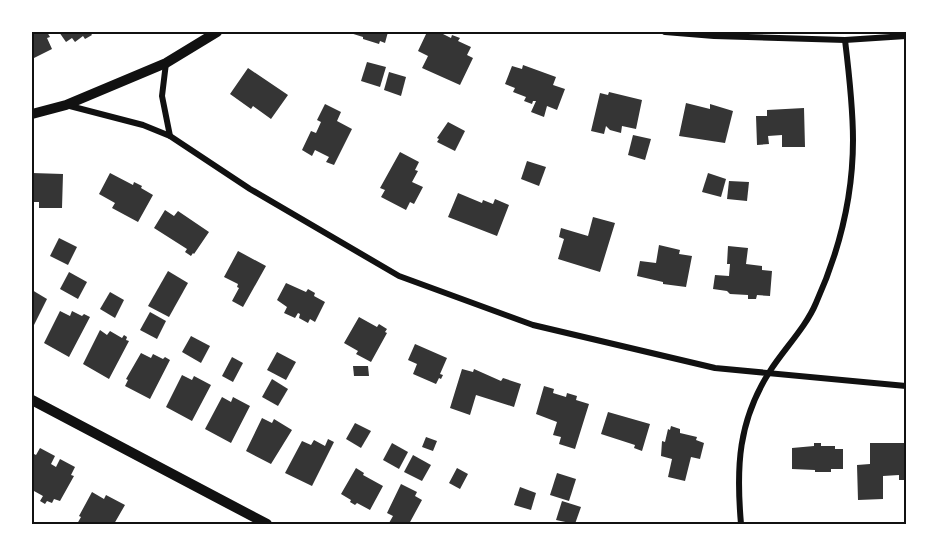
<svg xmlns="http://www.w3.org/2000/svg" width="938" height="556" font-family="Ubuntu,sans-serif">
  <rect width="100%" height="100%" fill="#fff"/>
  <g fill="#353535">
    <polygon points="32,32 47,32 50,37 47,38 52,49 32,59"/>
    <polygon points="59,32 90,32 92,35 85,39 83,36 75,42 72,38 66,42"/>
    <polygon points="347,32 388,32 385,43 380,41 379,44 363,39 363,37"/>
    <polygon points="427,32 438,34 439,32 451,38 452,35 460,38 458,41 471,47 467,55 473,58 460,85 422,68 428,56 418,51"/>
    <polygon points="367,62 386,67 380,87 361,81"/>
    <polygon points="523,65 556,77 553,85 565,89 557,110 547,106 544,117 531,112 536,101 533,101 532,104 524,101 526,97 513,92 515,88 505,84 512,66 522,69"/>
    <polygon points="248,68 288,95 271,119 253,106 251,109 230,94"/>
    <polygon points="389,72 406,77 401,96 384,90"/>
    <polygon points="609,92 642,100 636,129 622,126 621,133 610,130 606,126 604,134 591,131 600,93 608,95"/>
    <polygon points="686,103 710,109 710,104 733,111 725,143 679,136"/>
    <polygon points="325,104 341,112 337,121 352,129 334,165 326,162 329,157 315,150 312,156 302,150 311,131 316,133 321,122 317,120"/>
    <polygon points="804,108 805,147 782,147 782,135 768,136 769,144 757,145 756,116 767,116 767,110"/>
    <polygon points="448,122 465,131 455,151 437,142 439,139 437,138"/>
    <polygon points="633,135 651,139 645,160 628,155"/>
    <polygon points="400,152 419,162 415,170 418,171 412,182 423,187 414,204 410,202 406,210 381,197 385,190 380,188"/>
    <polygon points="527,161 546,167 539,186 521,179"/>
    <polygon points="32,173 63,174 62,208 39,208 39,202 32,202"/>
    <polygon points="110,173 133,185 134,182 142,186 141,188 153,195 138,222 112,208 115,203 99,194"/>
    <polygon points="708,173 726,179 721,197 702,192"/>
    <polygon points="729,181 749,182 747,201 727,199"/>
    <polygon points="458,193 482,203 483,200 493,204 495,199 509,205 497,236 448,217"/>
    <polygon points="165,210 174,216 178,211 209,232 194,254 193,253 191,256 185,252 187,249 154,228"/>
    <polygon points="593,217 615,223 600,272 558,259 564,239 559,237 561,228 588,236"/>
    <polygon points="59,238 77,247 68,265 50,256"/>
    <polygon points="659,245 676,249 680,250 679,254 692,256 686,287 663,284 663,282 637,276 640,261 656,263"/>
    <polygon points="728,246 748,248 746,264 762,266 762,270 772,271 770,296 757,295 756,299 748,299 748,295 730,294 727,291 713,289 715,275 729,276 730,264 727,264"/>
    <polygon points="238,251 266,266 243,307 232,301 239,288 237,287 238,284 224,277"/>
    <polygon points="168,271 188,283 169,317 148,306"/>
    <polygon points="69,272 87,282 78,299 60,289"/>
    <polygon points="286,283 306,292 308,289 315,293 314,296 325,302 315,322 310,319 308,323 299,318 300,314 298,313 295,318 284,313 287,307 277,300"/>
    <polygon points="32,290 47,299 32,329"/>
    <polygon points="110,292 124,300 115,318 100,309"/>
    <polygon points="60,311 70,316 72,311 82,316 84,314 90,317 69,357 44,343"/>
    <polygon points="150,312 166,321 157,339 140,330"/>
    <polygon points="359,317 377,327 379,324 387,329 385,332 387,333 371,362 356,354 358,351 344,343"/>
    <polygon points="100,330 107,335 110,331 122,338 124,335 127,337 126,340 129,341 109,379 83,364"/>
    <polygon points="191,336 210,346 201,363 182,352"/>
    <polygon points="415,344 447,358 440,374 443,375 441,379 439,378 436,384 413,374 417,364 408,360"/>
    <polygon points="277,352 296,362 286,380 267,370"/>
    <polygon points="141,353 151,358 153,354 163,359 165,357 170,360 150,399 125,386 128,380 126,379"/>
    <polygon points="232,357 243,363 233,382 222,376"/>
    <polygon points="353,366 368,366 369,376 354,376"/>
    <polygon points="462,369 473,372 474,369 501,381 503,378 521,384 514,407 476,395 470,415 450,408"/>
    <polygon points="182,375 192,380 194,376 211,385 192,421 166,407"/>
    <polygon points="272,379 288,389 278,406 262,397"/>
    <polygon points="544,386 554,389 553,393 566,397 567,393 577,396 576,400 589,404 575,449 559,444 561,437 553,435 557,422 536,414"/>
    <polygon points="222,397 231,402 233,397 250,406 231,443 205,429"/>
    <polygon points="608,412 650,424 642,451 634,448 635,445 601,434"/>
    <polygon points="262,418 272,423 274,419 292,430 271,464 246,451"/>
    <polygon points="355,423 371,431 361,448 346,439"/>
    <polygon points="671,426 680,429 680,433 697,437 696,440 704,443 700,459 691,457 685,481 668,477 672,459 661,456 662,441 665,442 668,429 670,430"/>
    <polygon points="426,437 437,441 433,451 422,447"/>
    <polygon points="328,439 334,442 312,486 285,473 302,441 311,445 314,440 325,446"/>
    <polygon points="392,443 408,452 399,469 383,460"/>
    <polygon points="814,443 821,443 821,446 835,446 835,449 843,449 843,469 831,469 831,472 815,472 815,470 792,469 792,448 814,446"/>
    <polygon points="870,443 906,443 906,480 899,480 899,475 883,476 883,499 858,500 857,465 870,464"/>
    <polygon points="40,448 55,456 51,464 56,467 60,459 75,467 71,475 74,476 60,501 54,499 52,503 47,501 45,504 40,501 43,496 34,491 32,495 32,458 34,454 36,455"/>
    <polygon points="413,455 431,465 422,481 404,472"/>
    <polygon points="356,468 364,473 363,475 383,486 370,510 357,503 355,505 350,502 351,500 341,494"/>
    <polygon points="457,468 468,474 460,489 449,483"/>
    <polygon points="557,473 576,479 569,501 550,495"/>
    <polygon points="401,484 417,492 415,496 422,500 409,524 392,524 389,523 393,516 387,513"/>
    <polygon points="520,487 536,493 531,510 514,505"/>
    <polygon points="92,492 104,499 106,495 125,505 114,524 77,524 81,517 79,516"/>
    <polygon points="562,501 581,507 575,524 556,520"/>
  </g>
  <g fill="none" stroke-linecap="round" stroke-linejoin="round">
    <g stroke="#111" stroke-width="6">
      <polyline points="665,32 714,36 845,40 906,36"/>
      <polyline points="166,63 162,96 170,136"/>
      <polyline points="66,105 143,125 170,136 250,189 399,276 533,325 715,368 906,386"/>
      <path d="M741,524C736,467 738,421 770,371C784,349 806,327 816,303C839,252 853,196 853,140C853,107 849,73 845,40"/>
    </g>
    <g stroke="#111" stroke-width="10">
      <polyline points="32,114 66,105 166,63 217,32"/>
      <polyline points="32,400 267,524"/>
    </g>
  </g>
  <rect width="938" height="556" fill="none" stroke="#ffffff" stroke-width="66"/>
  <rect x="33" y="33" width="872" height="490" fill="none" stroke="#111" stroke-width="2"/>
</svg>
